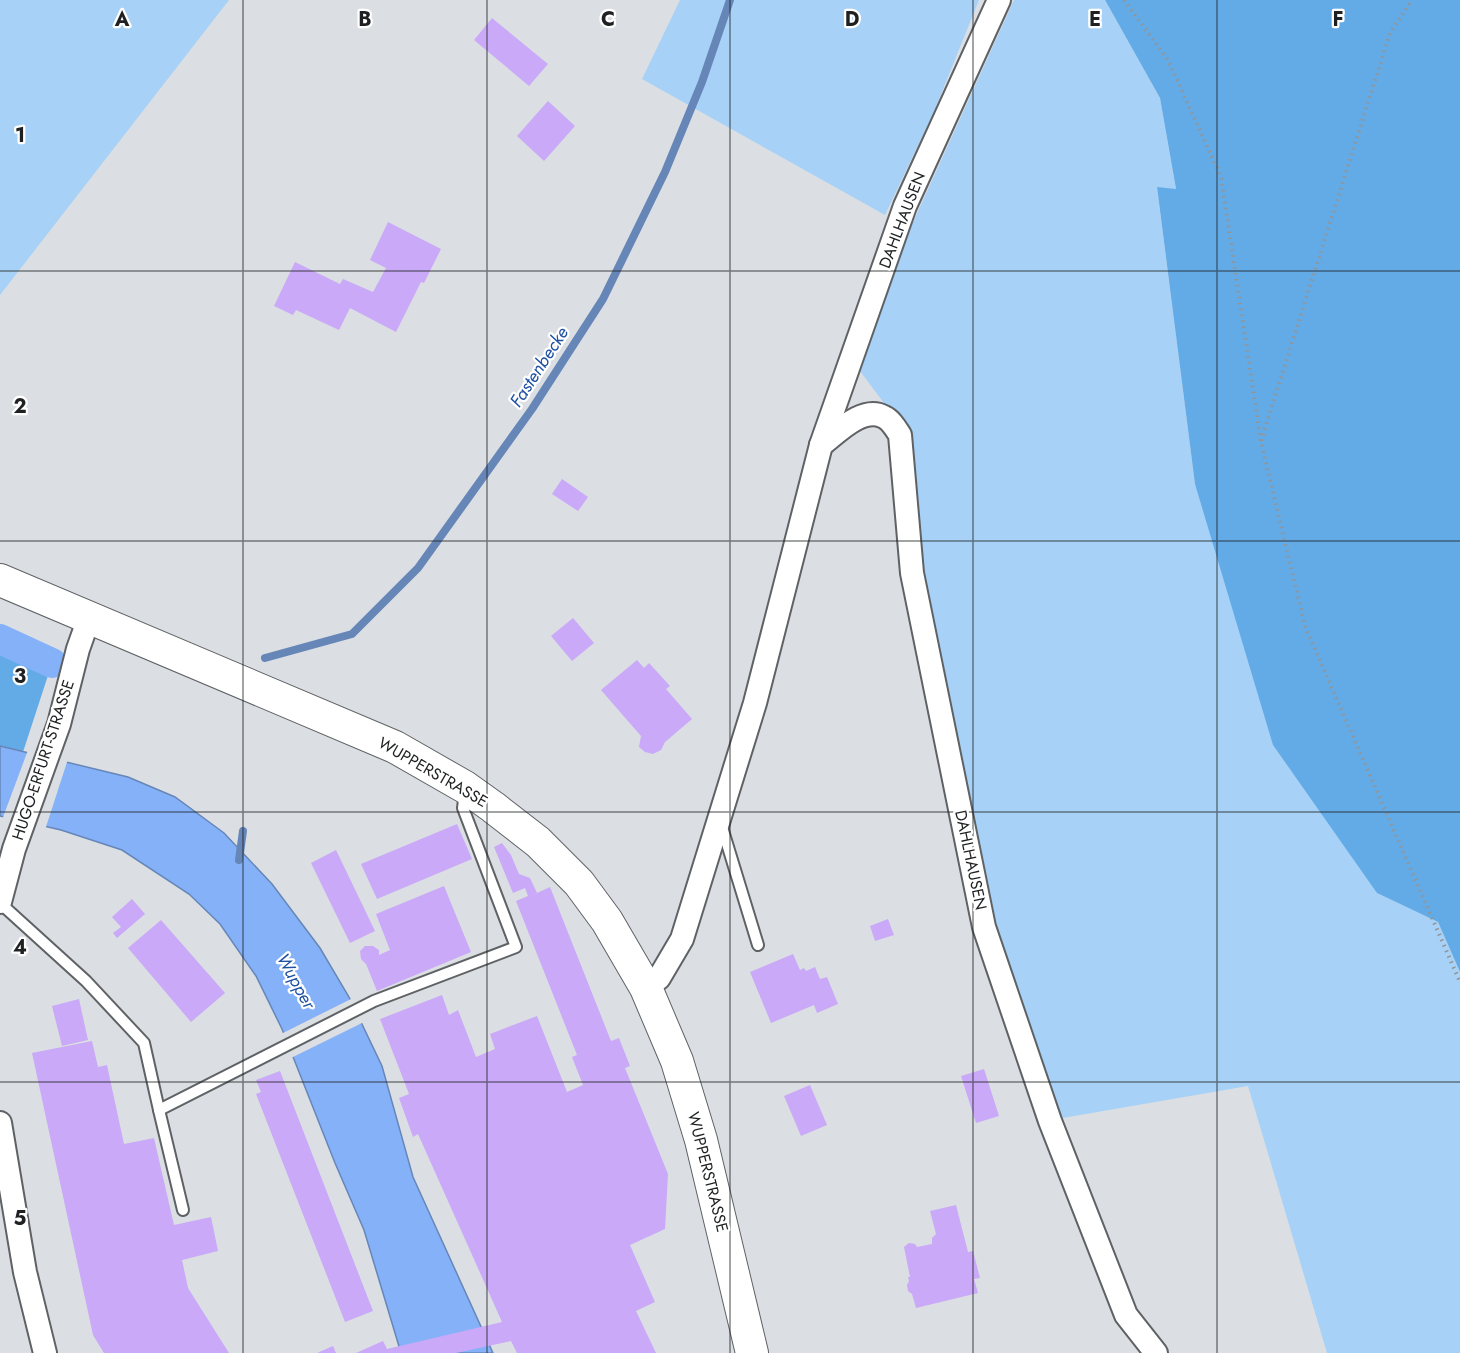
<svg xmlns="http://www.w3.org/2000/svg" width="1460" height="1353" font-family="Jost,sans-serif">
  <rect width="100%" height="100%" fill="#dbdfe3"/>
  <g fill="#a7d1f6">
    <polygon points="0,0 229,0 0,295"/>
    <polygon points="680,0 979,0 933,114 885,215 642,79"/>
    <polygon points="1014,0 1105,0 1160,98 1176,190 1157,188 1195,484 1377,893 1438,922 1460,972 1460,1353 1327,1353 1248,1086 1051,1120 985,921 915,575 904,430 854,363 909,231"/>
  </g>
  <g fill="#63abe7">
    <polygon points="1105,0 1460,0 1460,972 1438,922 1377,893 1273,745 1195,484 1157,187 1176,189 1160,98"/>
    <polygon points="0,628 55,654 23,752 0,746"/>
  </g>
  <polygon fill="#85b1f8" stroke="#6686b8" stroke-width="1.5" points="0,746 128,777 175,797 224,833 272,884 320,948 349,997 382,1066 413,1177 493,1353 401,1353 364,1230 335,1163 282,1029 256,976 220,924 189,894 122,850 61,830 0,816"/>
  <g fill="#dbdfe3">
    <polygon points="28,750 68,759 45,830 2,820"/>
    <polygon points="353,998 364,1022 291,1058 281,1034"/>
  </g>
  <g fill="none" stroke-linecap="round" stroke-linejoin="round">
    <g stroke="#6686b8" stroke-width="8">
      <polyline points="265,658 352,634 418,568 532,409 603,299 665,172 702,82 730,0"/>
      <polyline points="239,860 243,831"/>
    </g>
    <polyline stroke="#85b1f8" stroke-width="30" points="0,639 52,663"/>
  </g>
  <g fill="#c9a9f8">
    <polygon points="492,18 548,64 529,86 474,40"/>
    <polygon points="548,101 575,126 544,161 517,136"/>
    <polygon points="388,222 441,249 424,283 421,282 396,332 350,308 339,330 296,310 293,315 274,306 295,262 340,284 343,279 373,292 386,268 370,260"/>
    <polygon points="562,479 588,497 578,511 552,494"/>
    <polygon points="573,618 594,643 572,661 551,636"/>
    <polygon points="637,660 644,668 649,663 670,686 666,689 692,719 665,742 661,750 653,754 645,752 639,747 641,736 601,690"/>
    <polygon points="457,824 472,859 377,899 361,864"/>
    <polygon points="502,843 511,855 519,874 530,878 537,893 550,887 611,1041 619,1038 630,1066 625,1068 668,1174 665,1229 630,1245 655,1302 636,1311 656,1353 517,1353 511,1341 456,1353 356,1353 383,1341 387,1349 502,1322 418,1134 413,1137 399,1098 409,1094 380,1019 442,995 449,1015 458,1010 476,1057 495,1049 490,1034 537,1016 567,1092 583,1085 572,1057 577,1055 516,901 528,896 525,888 513,893 494,847"/>
    <polygon points="336,850 375,931 350,943 311,863"/>
    <polygon points="444,886 471,952 377,991 366,964 361,959 360,951 365,946 373,946 379,950 379,955 390,950 376,914"/>
    <polygon points="132,899 145,914 117,938 113,933 121,927 112,917"/>
    <polygon points="888,919 894,935 875,941 870,926"/>
    <polygon points="161,920 225,993 191,1022 128,948"/>
    <polygon points="793,954 800,970 804,968 806,971 815,967 820,979 827,977 838,1004 817,1013 814,1005 771,1023 750,972"/>
    <polygon points="79,999 88,1040 62,1046 52,1006"/>
    <polygon points="92,1041 98,1067 107,1065 124,1144 154,1138 174,1225 211,1217 218,1251 182,1260 188,1288 229,1353 104,1353 93,1335 32,1053"/>
    <polygon points="984,1069 999,1116 976,1123 961,1076"/>
    <polygon points="280,1071 373,1311 345,1322 256,1094 261,1092 256,1080"/>
    <polygon points="810,1085 827,1125 801,1136 784,1096"/>
    <polygon points="956,1205 968,1252 973,1251 980,1278 974,1279 978,1293 916,1308 912,1294 908,1291 907,1285 909,1281 908,1277 910,1277 904,1247 909,1243 915,1244 917,1247 932,1244 932,1238 936,1234 930,1211"/>
    <polygon points="333,1346 336,1353 317,1353"/>
  </g>
  <g fill="none" stroke-linecap="round" stroke-linejoin="round">
    <g stroke="#5f6265" stroke-width="14">
      <g id="lane">
        <polyline points="721,824 758,945"/>
        <polyline points="0,903 86,981 144,1043 159,1110 374,1001 516,947 463,808 465,791"/>
        <polyline points="159,1110 183,1210"/>
      </g>
    </g>
    <g stroke="#5f6265" stroke-width="26">
      <g id="street">
        <path d="M821,445C837,433 863,405 884,417C891,420 896,429 900,435L912,573L984,927L1050,1121L1126,1315L1156,1353"/>
        <polyline points="0,902 14,849 59,724 78,649 89,618"/>
        <polyline points="646,988 659,978 682,939 755,703 821,445 905,206 999,0"/>
        <polyline points="0,1123 25,1272 45,1353"/>
      </g>
    </g>
    <g stroke="#5f6265" stroke-width="34">
      <polyline id="secondary" points="0,580 395,747 465,787 493,807 538,842 579,883 607,921 646,988 677,1061 701,1140 752,1353"/>
    </g>
    <g stroke="#929598" stroke-width="4" stroke-dasharray="1.5 4.5" stroke-linecap="butt">
      <polyline points="1124,0 1168,60 1221,177 1261,442 1305,626 1460,982"/>
      <polyline points="1261,441 1390,33 1412,0"/>
    </g>
    <use href="#lane" stroke="#fff" stroke-width="10"/>
    <use href="#street" stroke="#fff" stroke-width="22"/>
    <use href="#secondary" stroke="#fff" stroke-width="32"/>
  </g>
  <path fill="none" stroke="#1e2021" stroke-width="1.5" stroke-opacity="0.55" d="M243,0V1353M487,0V1353M730,0V1353M973,0V1353M1217,0V1353M0,271H1460M0,541H1460M0,812H1460M0,1082H1460"/>
  <g text-anchor="middle" dominant-baseline="central" stroke-width="4.5" stroke-linejoin="round" paint-order="stroke">
    <g font-size="16" fill="#1e2021" stroke="#fff">
      <text transform="translate(902 220) rotate(-69)">DAHLHAUSEN</text>
      <text transform="translate(43 760) rotate(-72)">HUGO-ERFURT-STRASSE</text>
      <text transform="translate(433 772) rotate(30)">WUPPERSTRASSE</text>
      <text transform="translate(971 860) rotate(78)">DAHLHAUSEN</text>
      <text transform="translate(708 1172) rotate(76)">WUPPERSTRASSE</text>
    </g>
    <g font-size="18" font-style="italic" fill="#2052a4" stroke="#fff">
      <text transform="translate(539 367) rotate(-57)">Fastenbecke</text>
      <text transform="translate(296 981) rotate(61)">Wupper</text>
    </g>
  </g>
  <g font-size="20" text-anchor="middle" font-weight="bold" fill="#1e2021" stroke="#fff" stroke-width="4.5" stroke-linejoin="round" paint-order="stroke">
    <text x="122" y="26">A</text>
    <text x="365" y="26">B</text>
    <text x="608" y="26">C</text>
    <text x="852" y="26">D</text>
    <text x="1095" y="26">E</text>
    <text x="1338" y="26">F</text>
    <text x="20" y="142">1</text>
    <text x="20" y="413">2</text>
    <text x="20" y="683">3</text>
    <text x="20" y="954">4</text>
    <text x="20" y="1225">5</text>
  </g>
</svg>
